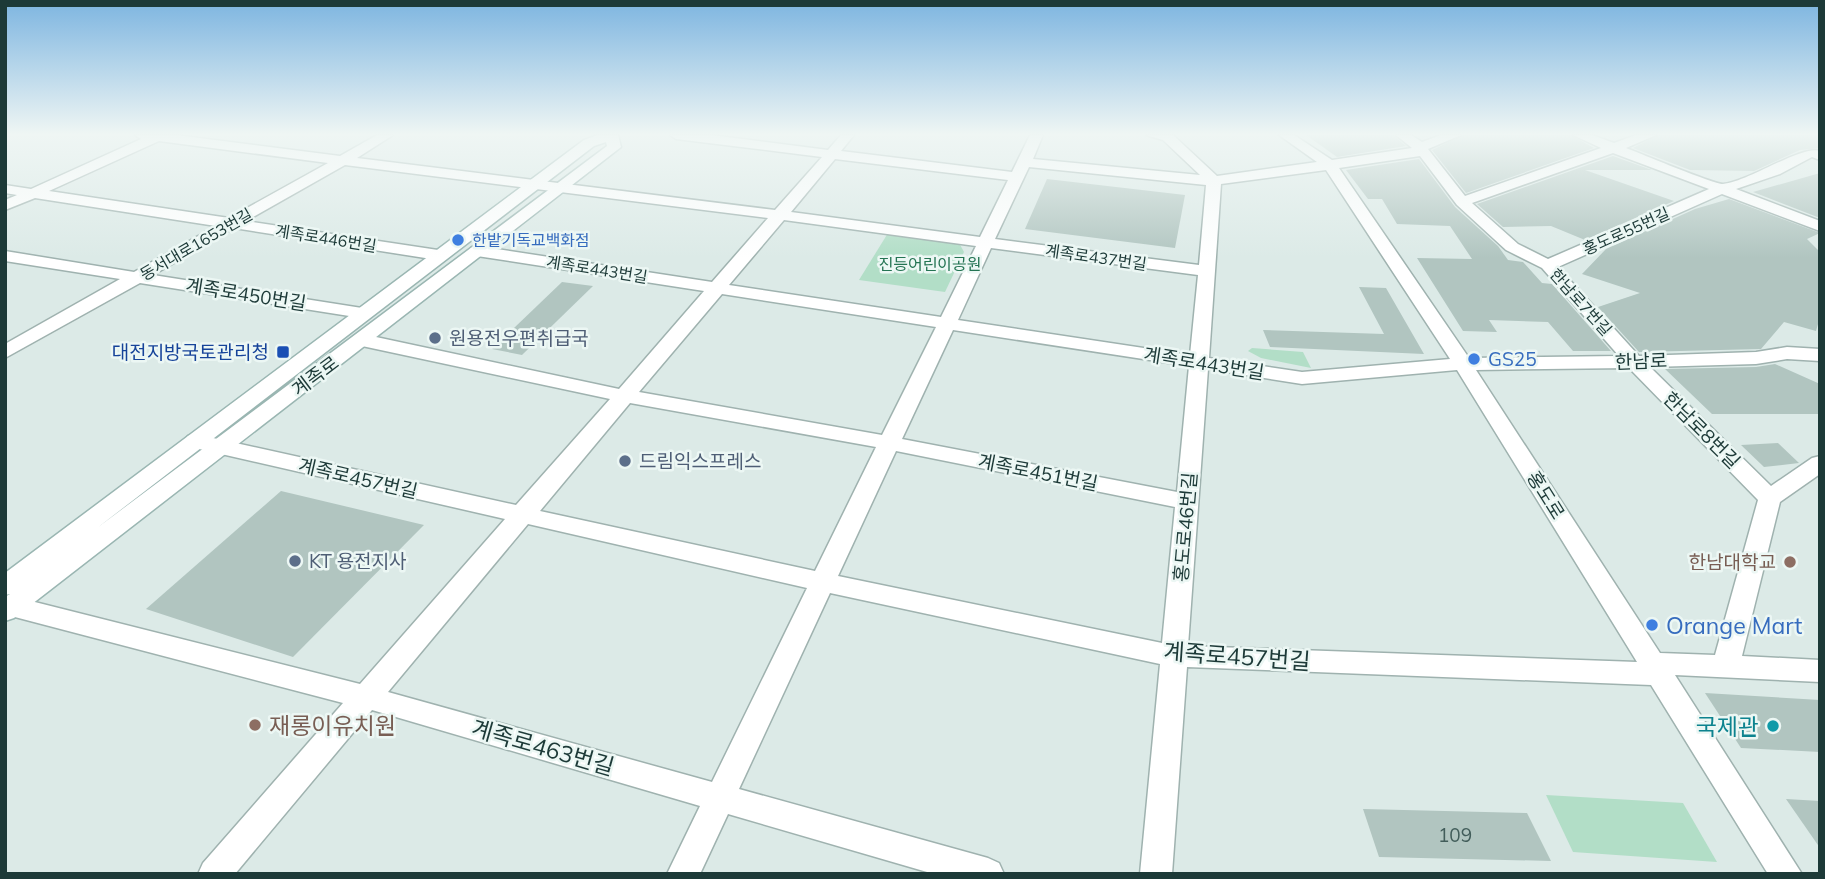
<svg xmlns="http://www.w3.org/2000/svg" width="1825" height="879" font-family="Mulish,'Noto Sans KR',sans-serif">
  <rect width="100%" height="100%" fill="#dceae7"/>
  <g fill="#b2dec7">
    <polygon points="888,233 958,241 964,252 945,292 859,280"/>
    <polygon points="1252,348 1303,352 1311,368 1261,358 1248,351"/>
    <polygon points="1546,795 1683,803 1717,862 1573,852"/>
  </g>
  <g fill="#b1c5c0">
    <polygon points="1306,135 1393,135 1406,146 1337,157"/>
    <polygon points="1463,135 1571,135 1594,148 1466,193 1432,150"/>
    <polygon points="1658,135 1820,135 1820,148 1800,150 1754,171 1690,170 1633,148"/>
    <polygon points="1613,156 1652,170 1585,170 1674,201 1585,240 1551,226 1503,227 1477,204"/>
    <polygon points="1419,159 1455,207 1498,246 1508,260 1523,262 1542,283 1552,284 1611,351 1573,351 1548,322 1489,320 1497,332 1463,331 1417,258 1472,259 1450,226 1397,224 1382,199 1368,199 1346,170"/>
    <polygon points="1820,173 1820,218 1753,192"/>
    <polygon points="1047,179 1185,195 1175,248 1025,229"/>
    <polygon points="1729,199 1820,233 1807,239 1820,252 1820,317 1816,331 1784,322 1761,349 1639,352 1598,307 1640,293 1582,274 1606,249 1695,209"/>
    <polygon points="562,282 593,286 522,355 492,349"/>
    <polygon points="1359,287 1386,288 1424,354 1270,347 1263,330 1384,334"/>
    <polygon points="1775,364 1820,384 1820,414 1712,414 1665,369 1756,367"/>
    <polygon points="1778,443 1799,463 1764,467 1741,445"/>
    <polygon points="281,491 424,525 293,657 146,609"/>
    <polygon points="1705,693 1820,700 1820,752 1741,748"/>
    <polygon points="1786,799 1820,801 1820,848"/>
    <polygon points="1363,809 1527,813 1551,861 1379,857"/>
  </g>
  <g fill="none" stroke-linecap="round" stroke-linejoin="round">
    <g stroke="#9fb2af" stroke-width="3">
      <path id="street" d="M135,135H176L340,156L377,135H393L357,158L775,210L822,157L676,139L670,135H711L828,150L841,135H854L841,151L1012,172L1030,135H1043L1033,159L1200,175L1163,140L1146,135H1173L1217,176L1317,162L1279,135H1294L1332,160L1412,148L1396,135H1411L1422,142L1441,135H1461L1428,149L1465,196L1601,148L1573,135H1592L1614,143L1636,135H1656L1626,148C1642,154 1713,184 1723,184C1748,182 1803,144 1820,151V160L1812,157L1780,174L1736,189L1820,221V231L1722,194L1558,267L1639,356L1756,352L1787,347L1820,349V361L1787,359L1756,364L1650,367L1771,486L1812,458L1820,456V474L1780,502L1742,656L1820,660V682L1675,675L1802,874H1768L1651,685L1187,667L1172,874H1140L1160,664L830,593L739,789L988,858L999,863L1004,874H934L728,814L700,874H667L700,806L372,710L235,874H198L203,863L343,703L11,616L5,614V598L11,596L360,684L505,519L195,448L188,446L184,441L188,436L195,434L516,505L610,399L362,346L355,344L353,340L355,336L362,334L619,389L704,291L477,256L471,254L469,251L471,248L477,246L712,282L768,218L345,165L246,221L438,250L444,252L446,255L444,258L438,260L234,228L153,275L362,308L368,309L371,313L368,317L362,318L140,283L5,358V344L120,279L5,261V251L134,272L216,226L35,198L5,210V200L17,195L5,193V185L31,189L141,139ZM159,141L328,163L229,218L49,191ZM1613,153L1709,189L1548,259L1518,244L1472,203ZM1420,156L1457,205L1506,250L1542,268L1619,356L1469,358L1339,168ZM835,159L1008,180L980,237L791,212ZM1029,167L1206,185L1199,265L995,239ZM1326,170L1450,359L1302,372L1209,358L1221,184ZM784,220L976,246L941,317L729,285ZM991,248L1198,275L1190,355L958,320ZM722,294L936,327L882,435L639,392ZM953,330L1189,366L1177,492L902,439ZM1629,368L1758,500L1715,655L1660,653L1476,370ZM1208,369L1302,384L1457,370L1637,662L1188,646ZM630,403L876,447L815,571L540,511ZM896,451L1175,507L1162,643L838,576ZM528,524L807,588L712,782L388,692Z"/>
    </g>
    <g stroke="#9ab6b2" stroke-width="3">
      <path id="secondary" d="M598,135H618L621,147L14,618L5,621V597L10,594L5,595V573L584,140ZM606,142L607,146L97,528L594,146Z"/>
    </g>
    <use href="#street" fill="#fff" fill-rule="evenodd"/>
    <use href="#secondary" fill="#fff" fill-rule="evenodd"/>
  </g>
  <linearGradient id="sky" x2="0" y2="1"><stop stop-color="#7db5e0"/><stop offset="0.52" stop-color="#eff6f4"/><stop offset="1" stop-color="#eff6f4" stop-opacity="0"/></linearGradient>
  <rect width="1825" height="258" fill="url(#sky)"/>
  <g fill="#3f7fe0" stroke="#ecf7f4" stroke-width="2.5">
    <circle cx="458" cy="240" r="7"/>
    <circle cx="1474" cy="359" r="7"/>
    <circle cx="1652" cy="625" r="7"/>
  </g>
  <g fill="#5c6f8a" stroke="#ecf7f4" stroke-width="2.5">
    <circle cx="435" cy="338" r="7"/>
    <circle cx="625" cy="461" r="7"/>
    <circle cx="295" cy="561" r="7"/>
  </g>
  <rect fill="#1a4fb4" stroke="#ecf7f4" stroke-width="2.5" x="276" y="345" width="14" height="14" rx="3.5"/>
  <g fill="#8d6e63" stroke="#ecf7f4" stroke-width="2.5">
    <circle cx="1790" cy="562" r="7"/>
    <circle cx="255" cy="725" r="7"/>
  </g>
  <circle fill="#0f9aa8" stroke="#ecf7f4" stroke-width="2.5" cx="1773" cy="726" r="7"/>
  <g text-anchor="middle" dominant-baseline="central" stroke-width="5" stroke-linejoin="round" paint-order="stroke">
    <g font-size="16" fill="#1d3a38" stroke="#ecf7f4">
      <text transform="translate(1626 231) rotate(-24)">홍도로55번길</text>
      <text transform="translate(326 238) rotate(9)">계족로446번길</text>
      <text transform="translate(196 244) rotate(-30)">동서대로1653번길</text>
      <text transform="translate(1096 257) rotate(8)">계족로437번길</text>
      <text transform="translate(597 269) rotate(9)">계족로443번길</text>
      <text transform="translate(1581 302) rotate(48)">한남로7번길</text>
    </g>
    <g font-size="16" fill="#366cbe" stroke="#ecf7f4" text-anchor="start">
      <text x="472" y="240">한밭기독교백화점</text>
    </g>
    <g font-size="16" fill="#247453" stroke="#ecf7f4">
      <text x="930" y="264">진등어린이공원</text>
    </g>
    <g font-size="19" fill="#1d3a38" stroke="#ecf7f4">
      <text transform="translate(246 294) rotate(9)">계족로450번길</text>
      <text transform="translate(1641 361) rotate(-2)">한남로</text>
      <text transform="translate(1204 363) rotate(9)">계족로443번길</text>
      <text transform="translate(315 376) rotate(-37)">계족로</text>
      <text transform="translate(1702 430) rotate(45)">한남로8번길</text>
      <text transform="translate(1038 472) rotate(11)">계족로451번길</text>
      <text transform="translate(358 478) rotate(13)">계족로457번길</text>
      <text transform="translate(1546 495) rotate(58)">홍도로</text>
      <text transform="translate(1185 527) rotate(-85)">홍도로46번길</text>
    </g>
    <g font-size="19" fill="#4e5e75" stroke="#ecf7f4" text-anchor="start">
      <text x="449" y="338">원용전우편취급국</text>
      <text x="639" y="461">드림익스프레스</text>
      <text x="309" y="561">KT 용전지사</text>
    </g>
    <g font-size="19" fill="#164399" stroke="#ecf7f4" text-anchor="end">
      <text x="269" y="352">대전지방국토관리청</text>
    </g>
    <g font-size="19" fill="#366cbe" stroke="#ecf7f4" text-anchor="start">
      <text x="1488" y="359">GS25</text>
    </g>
    <g font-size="19" fill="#785e54" stroke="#ecf7f4" text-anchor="end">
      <text x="1776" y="562">한남대학교</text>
    </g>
    <g font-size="19" fill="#425d5a">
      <text x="1455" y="835">109</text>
    </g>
    <g font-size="23" fill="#366cbe" stroke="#ecf7f4" text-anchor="start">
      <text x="1666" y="625">Orange Mart</text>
    </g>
    <g font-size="23" fill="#1d3a38" stroke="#ecf7f4">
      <text transform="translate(1237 656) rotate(4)">계족로457번길</text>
      <text transform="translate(543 747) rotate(16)">계족로463번길</text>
    </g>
    <g font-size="23" fill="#785e54" stroke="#ecf7f4" text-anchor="start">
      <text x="269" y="725">재롱이유치원</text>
    </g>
    <g font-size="23" fill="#0d838f" stroke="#ecf7f4" text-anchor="end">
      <text x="1759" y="726">국제관</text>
    </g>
  </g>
  <rect width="1825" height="879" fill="none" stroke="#1d3a38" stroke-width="14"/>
</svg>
